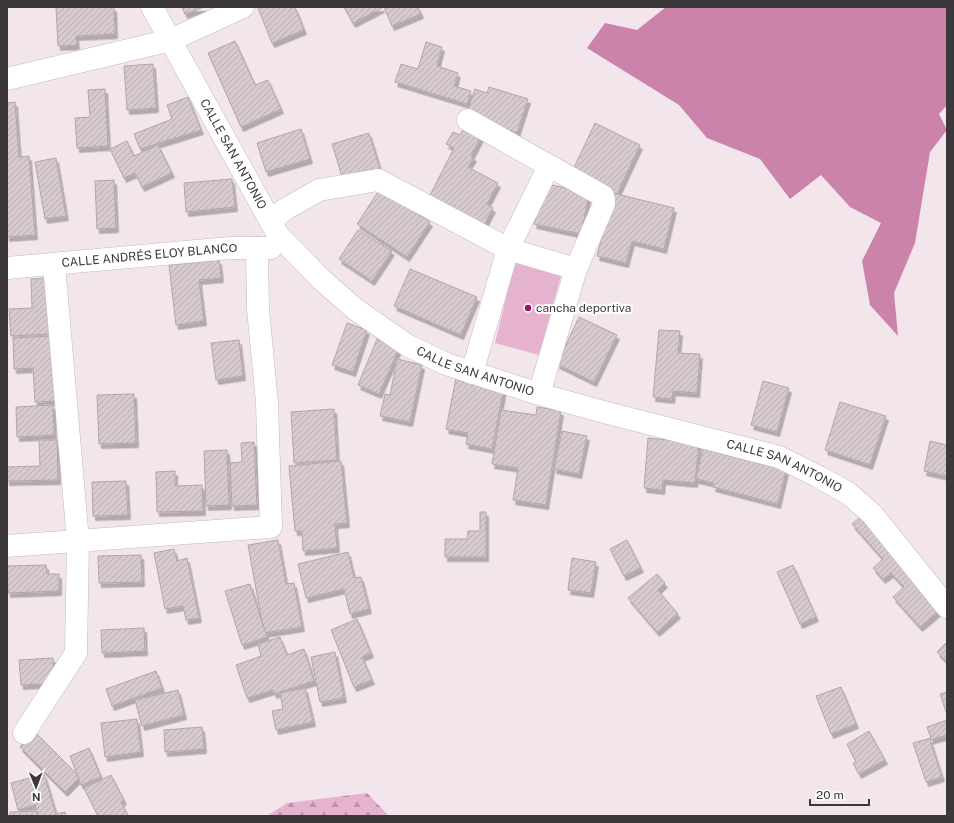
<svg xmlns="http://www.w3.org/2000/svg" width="954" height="823" font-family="'Public Sans',sans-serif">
  <defs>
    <pattern id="forest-firs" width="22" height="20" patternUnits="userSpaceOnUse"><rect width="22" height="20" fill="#e6b3ce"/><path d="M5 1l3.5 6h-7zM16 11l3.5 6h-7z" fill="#bc92a8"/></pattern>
    <pattern id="building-hatch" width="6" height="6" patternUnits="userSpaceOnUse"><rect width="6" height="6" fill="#d6c9cf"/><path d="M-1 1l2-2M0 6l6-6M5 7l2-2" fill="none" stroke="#b9adb2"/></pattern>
    <filter id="shadow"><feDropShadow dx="2.5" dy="4.5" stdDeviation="0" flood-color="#0004"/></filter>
  </defs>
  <rect width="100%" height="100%" fill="#f3e5ec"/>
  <polygon fill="url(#forest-firs)" points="367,793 389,816 267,816 287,803"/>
  <polygon fill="#e6b3ce" points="515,262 562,272 539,355 495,343"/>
  <polygon fill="#cb83ab" points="666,7 947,7 947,105 939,114 947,130 930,152 915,243 894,293 898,336 870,305 862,261 881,223 850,207 821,175 790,199 760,159 707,138 679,105 587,48 605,23 637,30"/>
  <g fill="url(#building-hatch)" stroke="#b2a5ac" filter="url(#shadow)">
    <polygon points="56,7 114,7 115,34 76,36 77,45 58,46"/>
    <polygon points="182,7 204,7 185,14"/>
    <polygon points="260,7 295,7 304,30 272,43 258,8"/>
    <polygon points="344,7 382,7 382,8 353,23"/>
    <polygon points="384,7 418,7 421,14 392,26"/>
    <polygon points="235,41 255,85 268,80 281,109 241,127 208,53"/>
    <polygon points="426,42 442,47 437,66 458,73 454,86 471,91 467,104 395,82 401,64 418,69"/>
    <polygon points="153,64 156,108 127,110 124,66"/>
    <polygon points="489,87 528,99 517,133 466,116 475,89 487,93"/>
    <polygon points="105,89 108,146 77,148 75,118 90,117 88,90"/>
    <polygon points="188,97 201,130 140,149 134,134 172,119 167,105"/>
    <polygon points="15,102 19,157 29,156 35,235 7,237 7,103"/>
    <polygon points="595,123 640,145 616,196 570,176"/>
    <polygon points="466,124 483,133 471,156 474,157 468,167 498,183 487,204 493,208 484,225 429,197 454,148 446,144 453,132 460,135"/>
    <polygon points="301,129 310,159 266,172 257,143"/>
    <polygon points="369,133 380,169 343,180 332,144"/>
    <polygon points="127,141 134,156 158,145 172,173 142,187 135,173 124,178 110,149"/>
    <polygon points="56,158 66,216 45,219 35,162"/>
    <polygon points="232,179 235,207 186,212 184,183"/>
    <polygon points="114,180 116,228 97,229 95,181"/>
    <polygon points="543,183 589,193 581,234 534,224"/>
    <polygon points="380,189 430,222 407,257 357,224"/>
    <polygon points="613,193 674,208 664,249 632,241 626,263 597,256"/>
    <polygon points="358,230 392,251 372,281 339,259"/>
    <polygon points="219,260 221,278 199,280 204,321 176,325 169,265"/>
    <polygon points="410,269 477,297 461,335 394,306"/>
    <polygon points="47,278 49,334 11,336 9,309 32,308 31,279"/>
    <polygon points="579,317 617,335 594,382 557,364"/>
    <polygon points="347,323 367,330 353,372 332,365"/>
    <polygon points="659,330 680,331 678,353 700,354 697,393 673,391 672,399 653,397"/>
    <polygon points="52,336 56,401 35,402 33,368 14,369 13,338"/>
    <polygon points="377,339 399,348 379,394 358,385"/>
    <polygon points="239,340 243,376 216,380 211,343"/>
    <polygon points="397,359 422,365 410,422 380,416 385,394 390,395"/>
    <polygon points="456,378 504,388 492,449 466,444 468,433 446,429"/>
    <polygon points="763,381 789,388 777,432 751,425"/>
    <polygon points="134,394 136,443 99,444 97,395"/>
    <polygon points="840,402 886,416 870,465 825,450"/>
    <polygon points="53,405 54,435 17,437 16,407"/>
    <polygon points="537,407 561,411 546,505 513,500 518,468 492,464 501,410 536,415"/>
    <polygon points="334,409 337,460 294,463 291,412"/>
    <polygon points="562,431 587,436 579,474 554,469"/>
    <polygon points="648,438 699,443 695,483 663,480 662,490 644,488"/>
    <polygon points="39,440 57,440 58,480 7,481 7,467 40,466"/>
    <polygon points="930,441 947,445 947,476 924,471"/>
    <polygon points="254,442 257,505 232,506 230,463 242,462 241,443"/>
    <polygon points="703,449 786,470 778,504 713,487 714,483 696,479"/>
    <polygon points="227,450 229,505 206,506 204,451"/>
    <polygon points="341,461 347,523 335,524 337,548 303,551 302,531 295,531 289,466"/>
    <polygon points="175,471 175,486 202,485 203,511 157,512 156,472"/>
    <polygon points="126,481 128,515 93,516 92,482"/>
    <polygon points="480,512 486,512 486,557 445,557 445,539 467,539 468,531 480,531"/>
    <polygon points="864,514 945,606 920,627 893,597 904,587 891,573 883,579 873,568 883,559 852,524"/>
    <polygon points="278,540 286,584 294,583 302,627 264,633 248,545"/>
    <polygon points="627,540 641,568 624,576 610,549"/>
    <polygon points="174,549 177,561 187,558 199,618 186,620 183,606 165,609 154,553"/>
    <polygon points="348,552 354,578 361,577 369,609 350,614 344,589 306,598 298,564"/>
    <polygon points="141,555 142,582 99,583 98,556"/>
    <polygon points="572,558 596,562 591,593 568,590"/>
    <polygon points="46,565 47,574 59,574 59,591 8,593 7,566"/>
    <polygon points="793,565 816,617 800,624 777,572"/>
    <polygon points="657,574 665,583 658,590 678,614 657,632 628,598"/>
    <polygon points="250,584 267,637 242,645 225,591"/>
    <polygon points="357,619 371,653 362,657 372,680 354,687 331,630"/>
    <polygon points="144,628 145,651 102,653 101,630"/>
    <polygon points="280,637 287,655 304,649 314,681 274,694 273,690 247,698 236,665 261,656 258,644"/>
    <polygon points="947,642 947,662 937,652"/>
    <polygon points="335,652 344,698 320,702 311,657"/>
    <polygon points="53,658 54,683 21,685 19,660"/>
    <polygon points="156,671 162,688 112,706 106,689"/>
    <polygon points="841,687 856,724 831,734 816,696"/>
    <polygon points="305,688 313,722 276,730 272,711 283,709 280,693"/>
    <polygon points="178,690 184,715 142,726 135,700"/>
    <polygon points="947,692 947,715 940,694"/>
    <polygon points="137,719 141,752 105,757 101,723"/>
    <polygon points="947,720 947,735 930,740 942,777 926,782 913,743 931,738 927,727"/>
    <polygon points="202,727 204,749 165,752 164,730"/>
    <polygon points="869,731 885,760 859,774 853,763 856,762 847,744"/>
    <polygon points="35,732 80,777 65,792 20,747"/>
    <polygon points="89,748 101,777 81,785 70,756"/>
    <polygon points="44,774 56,814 65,812 66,816 38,816 35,805 18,810 11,783"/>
    <polygon points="111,775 124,800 121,802 128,816 98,816 84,788"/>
    <polygon points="37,811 37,816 10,816 10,812"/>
  </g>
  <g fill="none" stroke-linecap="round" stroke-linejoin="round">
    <g stroke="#c5b8be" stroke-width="23">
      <g id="minor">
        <path id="s1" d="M152,7L278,235L322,280L355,309L407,345L446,364L539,394L600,411L779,457L819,477L848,493L872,514L947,607"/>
        <polyline points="7,79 171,40 243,7"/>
        <polyline points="468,120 603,196 604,200 604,204 576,269"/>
        <polyline points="271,220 284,210 319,190 378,180 508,249 576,269 539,394"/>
        <path id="s2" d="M7,268L230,248H271"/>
        <polyline points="472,373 508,249 549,166"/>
        <polyline points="7,546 271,527 267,403 258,309 257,248"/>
        <polyline points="24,733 76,653 78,541 54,265"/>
      </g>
    </g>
    <use href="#minor" stroke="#fff" stroke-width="22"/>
  </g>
  <circle fill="#95136b" stroke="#fff" stroke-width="1.5" cx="528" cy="308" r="4"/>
  <g text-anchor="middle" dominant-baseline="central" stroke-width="4" stroke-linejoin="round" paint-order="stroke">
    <g font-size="12" fill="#3c373a" stroke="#fff">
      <text stroke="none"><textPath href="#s1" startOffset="168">CALLE SAN ANTONIO</textPath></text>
      <text stroke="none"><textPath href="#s2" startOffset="143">CALLE ANDRÉS ELOY BLANCO</textPath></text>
      <text stroke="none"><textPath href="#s1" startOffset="504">CALLE SAN ANTONIO</textPath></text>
      <text stroke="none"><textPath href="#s1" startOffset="828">CALLE SAN ANTONIO</textPath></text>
    </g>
    <g font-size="12" fill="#3c373a" stroke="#fff" text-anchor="start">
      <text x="536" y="308">cancha deportiva</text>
    </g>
  </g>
  <rect width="954" height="823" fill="none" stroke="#3c373a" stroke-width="16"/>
  <g transform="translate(36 787) rotate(179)" stroke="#ffffff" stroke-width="3" paint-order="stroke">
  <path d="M0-3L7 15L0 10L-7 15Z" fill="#3c373a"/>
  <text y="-6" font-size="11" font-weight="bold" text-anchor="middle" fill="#3c373a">N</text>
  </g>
  <path d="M810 799v6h59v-6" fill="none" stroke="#3c373a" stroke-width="2"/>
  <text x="816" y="799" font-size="12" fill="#3c373a" stroke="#ffffff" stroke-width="3" paint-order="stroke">20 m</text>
</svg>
